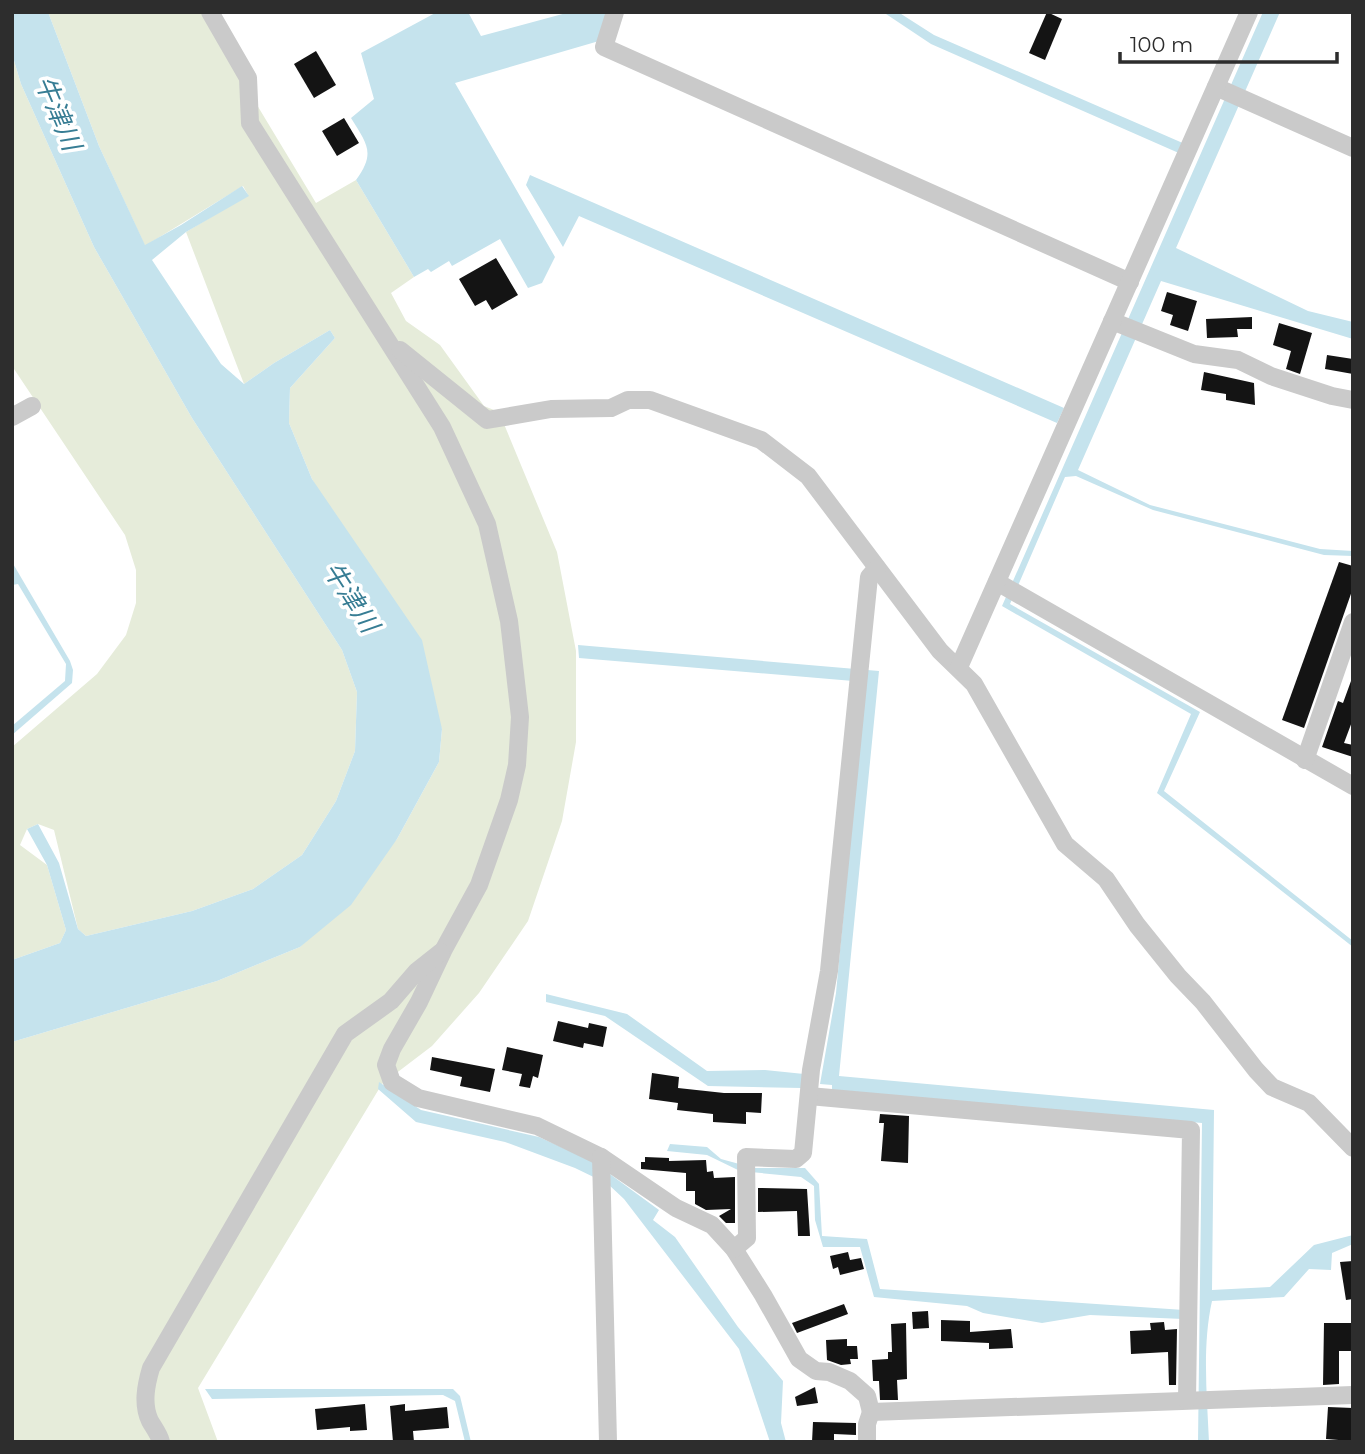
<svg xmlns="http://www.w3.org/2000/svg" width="1365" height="1454" font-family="Montserrat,'Noto Sans JP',sans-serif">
  <rect width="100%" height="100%" fill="#fff"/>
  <g fill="#e6ecda">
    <polygon points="48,12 201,12 316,203 356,180 414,277 391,293 406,321 440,345 484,406 499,412 557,552 576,651 576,742 562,821 528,921 479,993 432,1046 382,1084 198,1388 218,1442 12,1442 12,1042 217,981 300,947 397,839 439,762 442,729 312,479 289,423 290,388 335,338 330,330 274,363 244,384 186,232 248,195 243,186 145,246 99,146"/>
    <polygon points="12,54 21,84 94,247 192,418 342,650 357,692 355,751 336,801 302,855 253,889 192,911 86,936 78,929 54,830 38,824 27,829 20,845 47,865 66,930 60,943 12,960 12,747 97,674 126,635 136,603 136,570 125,535 12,366"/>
  </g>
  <g fill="#c5e3ed">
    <polygon points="12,12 48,12 99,146 145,245 181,225 242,186 249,196 186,232 152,260 221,364 244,384 274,363 330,330 335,338 290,388 289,423 312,479 422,640 442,729 439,762 397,839 351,905 300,947 217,981 12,1042 12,960 60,943 66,930 47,865 27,829 38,824 59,863 78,929 86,936 192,911 253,889 302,855 336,801 355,751 357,692 342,650 192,418 94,247 21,84 12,54"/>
    <path d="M437,12H468L481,36L570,12H610L599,41L455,83L555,257L542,283L528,288L500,239L452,266L449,261L431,272L428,269L414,277L356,180C376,153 367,144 351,118L374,99L361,53Z"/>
    <polygon points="883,12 898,12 934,35 1185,144 1181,154 931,44"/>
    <polygon points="1263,12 1280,12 1176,248 1308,311 1353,322 1353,339 1161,281 1078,470 1150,505 1320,549 1353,551 1353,556 1324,555 1153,510 1076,476 1065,477 1010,604 1200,712 1164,791 1353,941 1353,947 1157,793 1191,714 1002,606"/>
    <polygon points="530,175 1064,408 1057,423 579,216 563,247 526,185"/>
    <polygon points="12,562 70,661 73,670 72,683 12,735 12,726 65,681 66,664 18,584 12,585"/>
    <path d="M578,645L879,671L839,1076L1214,1110L1212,1290L1270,1287L1314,1245L1353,1235V1244L1332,1253L1331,1270L1309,1269L1284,1297L1212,1301C1202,1346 1207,1396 1209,1442H1198L1202,1123L832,1090V1085L820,1084L836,993L865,682L579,658Z"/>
    <polygon points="546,994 627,1014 707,1071 765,1070 804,1074 802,1088 708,1086 605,1016 546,1002"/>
    <polygon points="379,1082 421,1110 539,1137 592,1161 659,1210 653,1220 675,1237 738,1327 783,1381 781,1423 786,1442 770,1442 739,1349 624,1199 608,1184 575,1168 505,1142 416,1122 378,1089"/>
    <polygon points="670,1144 707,1147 721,1159 754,1168 805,1168 819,1184 822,1236 867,1239 880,1289 1184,1310 1183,1319 1090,1315 1042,1323 983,1313 967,1306 874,1297 860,1247 823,1247 815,1220 814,1186 801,1177 740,1171 707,1155 667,1151"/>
    <polygon points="205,1389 453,1389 460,1396 471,1442 465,1442 455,1401 443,1395 212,1399"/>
  </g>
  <g fill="#141414">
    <polygon points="1047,12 1062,19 1045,60 1029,53"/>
    <polygon points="316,51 336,85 314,98 294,64"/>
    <polygon points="344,118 359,143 337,156 322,131"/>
    <polygon points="496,258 518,295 492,310 486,300 475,306 459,279"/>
    <polygon points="1167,292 1197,301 1188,331 1170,325 1173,315 1161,311"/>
    <polygon points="1252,317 1252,329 1237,329 1238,337 1207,338 1206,319"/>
    <polygon points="1279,323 1312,333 1300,374 1286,369 1291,351 1273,345"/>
    <polygon points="1327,355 1353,359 1353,374 1325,369"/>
    <polygon points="1204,372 1254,383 1255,405 1226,400 1226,394 1201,390"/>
    <polygon points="1339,562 1353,566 1353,588 1304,728 1282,720"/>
    <polygon points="1351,681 1353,719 1344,743 1353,745 1353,757 1322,747 1338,701 1343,703"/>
    <polygon points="558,1021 588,1028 589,1023 607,1027 603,1047 584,1043 583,1048 553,1041"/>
    <polygon points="507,1047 543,1055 538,1078 533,1076 530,1088 519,1086 522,1074 502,1070"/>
    <polygon points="432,1057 495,1069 490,1092 460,1086 462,1077 430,1070"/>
    <polygon points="652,1073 679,1077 678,1088 724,1093 762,1093 761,1113 746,1112 746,1124 713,1122 713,1114 677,1110 678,1103 649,1099"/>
    <polygon points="880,1114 909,1116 908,1163 881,1161 884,1123 879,1123"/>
    <polygon points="645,1157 669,1158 669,1161 706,1160 707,1172 713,1171 714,1178 735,1177 735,1223 726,1223 719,1216 731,1209 706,1210 695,1204 695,1191 686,1191 686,1173 641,1169 641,1162 645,1162"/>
    <polygon points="758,1188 807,1189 810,1236 798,1236 797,1211 758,1212"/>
    <polygon points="848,1252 850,1260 861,1258 864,1269 840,1275 838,1267 833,1269 830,1256"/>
    <polygon points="1353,1261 1353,1299 1346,1300 1340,1262"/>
    <polygon points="844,1304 848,1314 797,1333 792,1323"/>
    <polygon points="928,1311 929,1328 913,1329 912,1312"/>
    <polygon points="941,1320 970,1321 970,1332 1011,1329 1013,1348 989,1349 989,1343 941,1341"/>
    <polygon points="1164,1322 1165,1330 1177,1329 1176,1385 1169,1385 1168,1352 1131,1354 1130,1331 1151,1330 1150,1323"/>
    <polygon points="906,1323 907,1379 897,1380 898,1400 880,1400 879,1381 873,1381 872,1360 888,1359 888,1352 892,1352 891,1324"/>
    <polygon points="1324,1323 1353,1323 1353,1351 1339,1351 1339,1384 1323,1385"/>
    <polygon points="847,1339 847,1346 857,1346 858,1359 850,1359 851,1364 841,1365 827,1360 826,1340"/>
    <polygon points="815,1387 818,1403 797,1406 795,1397"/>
    <polygon points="365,1404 367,1430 350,1431 350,1427 317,1430 315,1409"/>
    <polygon points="405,1404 405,1411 447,1407 449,1428 413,1431 414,1442 393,1442 390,1406"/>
    <polygon points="1328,1407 1353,1408 1351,1441 1326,1439"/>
    <polygon points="813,1422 856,1423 856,1435 834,1434 834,1442 812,1442"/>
  </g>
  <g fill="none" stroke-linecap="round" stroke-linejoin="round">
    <g stroke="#cacaca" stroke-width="18">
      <polyline points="210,12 248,78 250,123 442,427 487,524 509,621 520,717 517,765 509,800 479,885 444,949 419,1002 392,1049 386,1065 392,1082 418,1098 537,1126 601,1157 676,1208 712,1225 734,1249 763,1295 799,1359 816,1371 829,1372 850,1381 867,1396 871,1412 1353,1395"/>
      <polyline points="615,12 604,47 1130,282"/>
      <polyline points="1216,87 1353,148"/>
      <polyline points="1112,321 1194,354 1238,360 1271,376 1332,396 1353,400"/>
      <polyline points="400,350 487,420 551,409 611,408 628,400 650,400 761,440 808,476 940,651 974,684 1065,844 1106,879 1137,925 1178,976 1203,1002 1256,1070 1272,1087 1309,1103 1353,1148"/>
      <polyline points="12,417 32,406"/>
      <polyline points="997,582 1353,786"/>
      <polyline points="959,667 1249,12"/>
      <polyline points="1305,760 1353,622"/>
      <polyline points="809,1096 1191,1130 1187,1400"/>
      <polyline points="601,1157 608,1442"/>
      <polyline points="734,1249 747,1238 746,1157 796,1159 803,1153 811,1070 829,971 869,577 877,568"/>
      <path d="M161,1442C159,1434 154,1428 150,1421C142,1404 146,1385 151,1368L345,1034L391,1001L417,971L441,952"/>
      <polyline points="867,1442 867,1424 871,1412"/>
    </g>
  </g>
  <g text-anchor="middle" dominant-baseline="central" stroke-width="7" stroke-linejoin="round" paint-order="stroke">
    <g font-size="26" font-style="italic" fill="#377d94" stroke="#fff">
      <text transform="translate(58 113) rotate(67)">牛津川</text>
      <text transform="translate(351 597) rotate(57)">牛津川</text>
    </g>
  </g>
  <rect width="1365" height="1454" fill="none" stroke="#2d2d2d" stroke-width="28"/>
  <path d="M1120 52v10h217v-10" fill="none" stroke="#2d2d2d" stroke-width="3.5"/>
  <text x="1130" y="52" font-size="21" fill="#2d2d2d" stroke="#ffffff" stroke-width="5" paint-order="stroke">100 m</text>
</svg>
